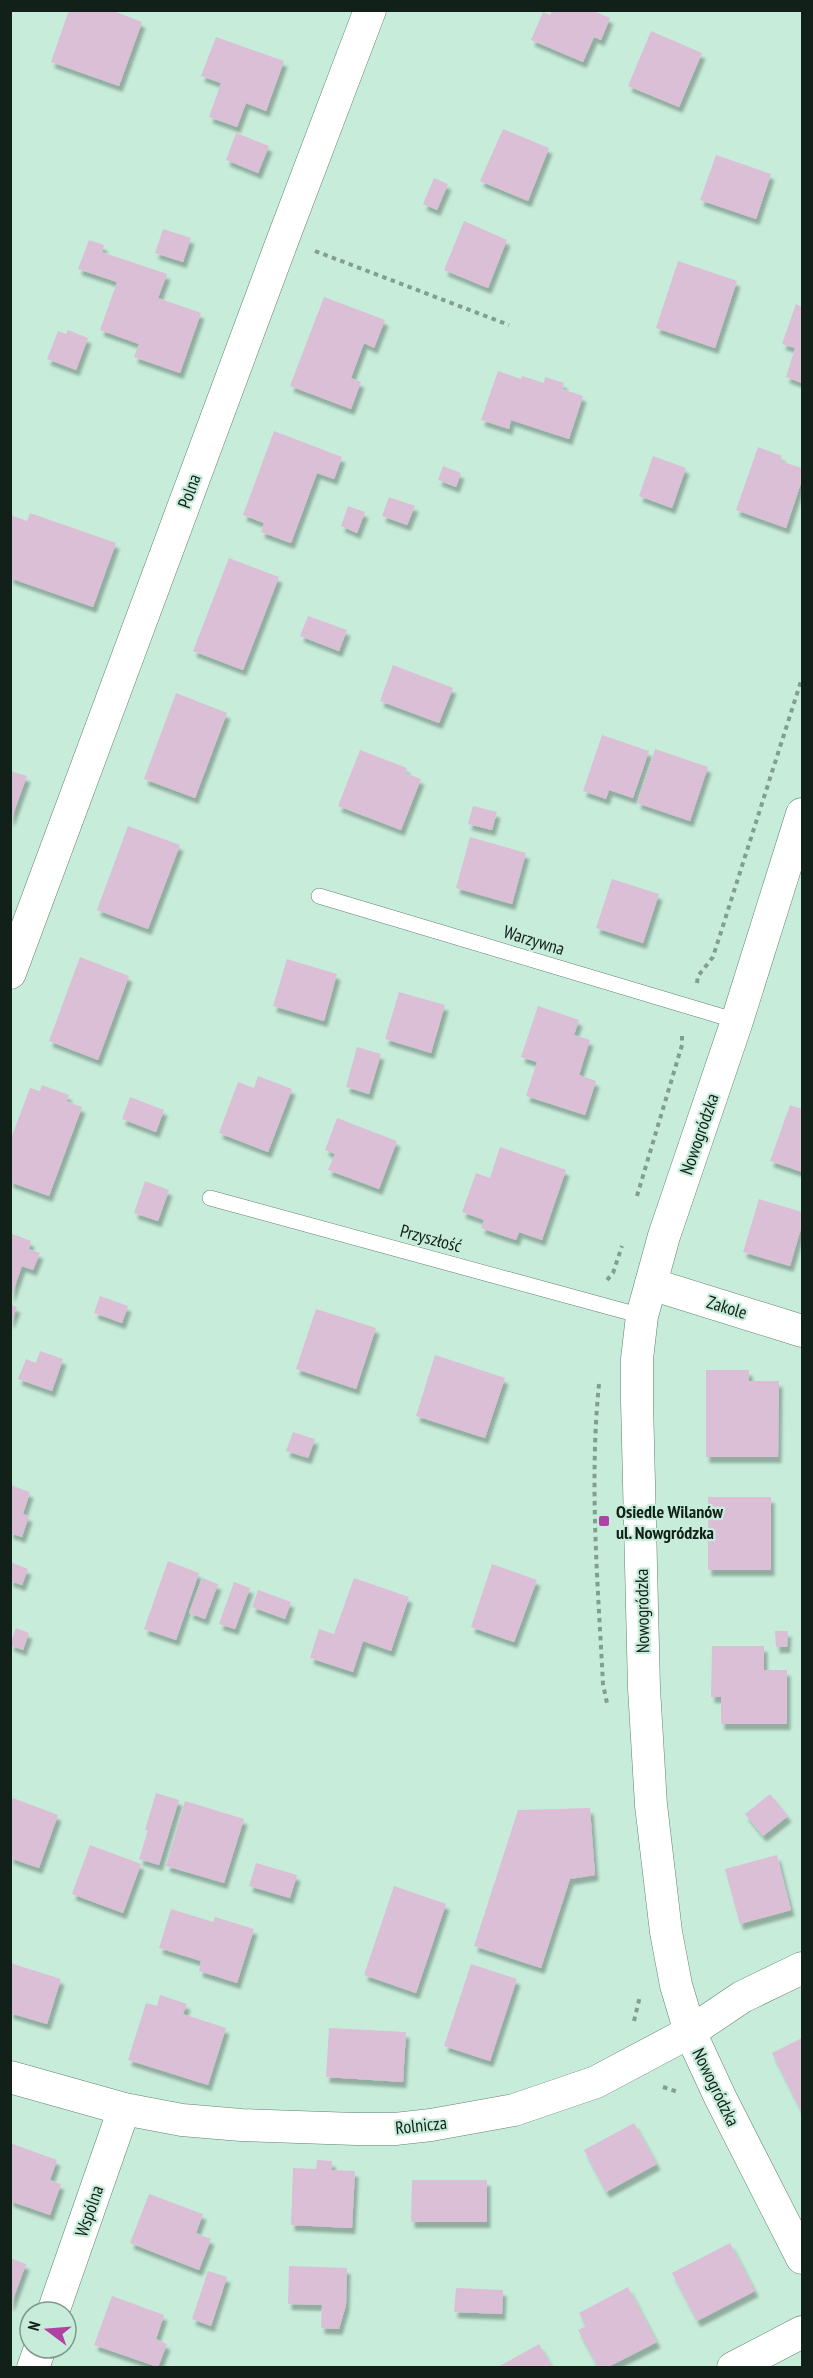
<svg xmlns="http://www.w3.org/2000/svg" width="813" height="2378" font-family="'PT Sans Narrow',sans-serif">
  <defs>
    <filter id="shadow"><feDropShadow dx="3.5" dy="6" stdDeviation="1.5" flood-color="#0004"/></filter>
  </defs>
  <rect width="100%" height="100%" fill="#c7ecda"/>
  <g fill="#dbbfd6" filter="url(#shadow)">
    <polygon points="69,10 111,10 142,22 119,86 51,62"/>
    <polygon points="552,10 591,10 610,18 601,40 594,37 583,62 531,40 543,12 550,15"/>
    <polygon points="651,31 702,53 679,107 628,86"/>
    <polygon points="216,37 284,61 266,111 246,103 237,127 209,117 221,83 201,76"/>
    <polygon points="503,129 549,148 528,201 480,181"/>
    <polygon points="236,133 269,146 258,173 226,160"/>
    <polygon points="716,155 771,174 756,219 700,200"/>
    <polygon points="434,178 448,184 437,210 423,204"/>
    <polygon points="464,221 507,240 488,288 444,270"/>
    <polygon points="163,229 191,238 183,262 155,253"/>
    <polygon points="89,240 104,245 102,252 167,274 158,298 201,313 180,373 134,357 139,344 100,330 117,282 78,269"/>
    <polygon points="678,261 737,281 715,348 656,328"/>
    <polygon points="324,297 385,320 374,348 364,343 351,378 361,382 351,409 290,386"/>
    <polygon points="796,304 802,307 802,383 786,377 795,348 782,344"/>
    <polygon points="68,330 88,338 76,370 47,359 58,331 66,334"/>
    <polygon points="498,371 521,379 522,376 544,383 545,377 564,383 562,389 583,396 569,439 511,420 509,429 481,420"/>
    <polygon points="274,431 342,457 334,479 317,473 291,543 261,532 264,523 243,515"/>
    <polygon points="758,447 782,456 780,461 802,468 802,480 786,528 736,510"/>
    <polygon points="653,456 686,468 672,508 639,496"/>
    <polygon points="443,466 461,473 456,487 438,480"/>
    <polygon points="389,497 415,506 407,525 382,516"/>
    <polygon points="348,506 365,512 357,533 341,526"/>
    <polygon points="30,513 116,543 93,607 10,578 10,515 27,521"/>
    <polygon points="229,558 279,577 243,670 193,651"/>
    <polygon points="308,616 347,630 339,651 300,636"/>
    <polygon points="393,665 453,688 439,723 380,701"/>
    <polygon points="176,693 227,713 195,798 144,779"/>
    <polygon points="602,735 649,751 633,798 609,790 606,799 583,791"/>
    <polygon points="655,749 708,767 690,821 637,803"/>
    <polygon points="360,750 407,768 405,773 421,779 401,830 338,806"/>
    <polygon points="10,771 27,776 11,820 10,820"/>
    <polygon points="473,806 497,812 492,830 468,824"/>
    <polygon points="128,826 180,845 148,929 97,910"/>
    <polygon points="470,837 526,853 512,904 456,888"/>
    <polygon points="612,879 659,894 643,943 596,928"/>
    <polygon points="80,957 129,976 98,1060 49,1041"/>
    <polygon points="287,959 337,974 324,1021 273,1006"/>
    <polygon points="399,992 445,1005 431,1053 385,1039"/>
    <polygon points="538,1006 579,1020 574,1035 590,1040 579,1075 596,1081 585,1115 526,1096 537,1062 521,1057"/>
    <polygon points="357,1047 381,1054 369,1094 346,1087"/>
    <polygon points="258,1076 292,1089 268,1152 219,1133 238,1082 254,1088"/>
    <polygon points="42,1085 69,1095 66,1101 82,1107 49,1196 10,1182 10,1141 30,1088 40,1091"/>
    <polygon points="130,1097 164,1110 156,1132 122,1119"/>
    <polygon points="790,1105 802,1109 802,1172 770,1161"/>
    <polygon points="337,1118 397,1141 379,1189 328,1170 335,1154 325,1150"/>
    <polygon points="500,1147 566,1170 542,1240 519,1232 516,1240 481,1228 484,1220 462,1212 476,1173 490,1178"/>
    <polygon points="145,1181 169,1190 158,1221 134,1213"/>
    <polygon points="759,1199 802,1212 802,1225 790,1266 743,1252"/>
    <polygon points="10,1233 31,1241 29,1249 40,1253 33,1270 22,1266 11,1297"/>
    <polygon points="100,1296 128,1306 122,1323 94,1313"/>
    <polygon points="10,1304 17,1307 11,1322 10,1322"/>
    <polygon points="316,1309 376,1328 356,1389 296,1369"/>
    <polygon points="40,1351 63,1359 52,1391 18,1379 26,1359 36,1363"/>
    <polygon points="435,1355 505,1378 485,1438 416,1416"/>
    <polygon points="706,1370 749,1370 749,1381 779,1381 778,1457 706,1457"/>
    <polygon points="293,1432 315,1439 308,1458 286,1451"/>
    <polygon points="10,1485 30,1492 23,1514 29,1516 22,1537 10,1533"/>
    <rect x="708" y="1497" width="63" height="73"/>
    <polygon points="168,1561 199,1573 176,1640 144,1629"/>
    <polygon points="10,1562 28,1569 22,1585 10,1581"/>
    <polygon points="492,1564 537,1580 514,1642 471,1627"/>
    <polygon points="202,1578 218,1584 205,1619 189,1613"/>
    <polygon points="354,1578 409,1597 391,1651 363,1641 353,1672 310,1658 319,1629 334,1634"/>
    <polygon points="234,1582 250,1588 235,1629 219,1624"/>
    <polygon points="258,1590 291,1602 285,1619 252,1607"/>
    <polygon points="16,1628 29,1633 23,1650 10,1645"/>
    <polygon points="775,1631 788,1631 787,1647 776,1647"/>
    <polygon points="712,1646 764,1646 764,1670 787,1670 787,1724 721,1724 721,1697 711,1697"/>
    <polygon points="156,1793 179,1800 159,1865 139,1859 148,1830 145,1830"/>
    <polygon points="770,1794 788,1816 763,1836 745,1814"/>
    <polygon points="13,1798 58,1815 39,1868 10,1858 10,1805"/>
    <polygon points="185,1801 244,1819 224,1883 166,1866"/>
    <polygon points="590,1808 595,1875 570,1879 541,1968 474,1946 518,1810"/>
    <polygon points="90,1845 141,1864 123,1913 72,1894"/>
    <polygon points="777,1855 791,1910 740,1924 725,1869"/>
    <polygon points="256,1863 297,1875 290,1898 249,1886"/>
    <polygon points="394,1886 446,1904 416,1993 364,1975"/>
    <polygon points="171,1909 213,1922 215,1917 254,1929 237,1983 199,1971 201,1961 159,1948"/>
    <polygon points="10,1963 61,1979 47,2024 10,2013"/>
    <polygon points="471,1964 517,1979 490,2061 444,2046"/>
    <polygon points="160,1995 187,2004 183,2014 226,2028 208,2085 128,2060 146,2003 157,2006"/>
    <polygon points="329,2028 406,2032 403,2082 326,2077"/>
    <polygon points="802,2038 802,2110 801,2111 772,2053"/>
    <polygon points="634,2123 657,2164 606,2192 584,2150"/>
    <polygon points="10,2143 57,2160 50,2180 61,2184 50,2215 10,2201"/>
    <polygon points="317,2160 332,2161 332,2170 355,2171 352,2228 291,2225 293,2168 316,2169"/>
    <polygon points="412,2180 487,2180 487,2222 411,2222"/>
    <polygon points="149,2194 203,2214 196,2233 211,2239 199,2270 130,2243"/>
    <polygon points="730,2243 755,2291 697,2321 672,2273"/>
    <polygon points="10,2258 26,2264 11,2305 10,2305"/>
    <polygon points="289,2266 347,2268 346,2305 339,2329 321,2328 322,2305 288,2304"/>
    <polygon points="208,2271 227,2277 211,2326 192,2319"/>
    <polygon points="628,2287 657,2342 608,2367 598,2367 578,2330 586,2326 579,2313"/>
    <polygon points="456,2288 503,2290 502,2314 454,2312"/>
    <polygon points="112,2296 164,2315 156,2339 167,2344 158,2367 94,2345"/>
    <polygon points="539,2344 552,2367 498,2367"/>
  </g>
  <g fill="none" stroke-linecap="round" stroke-linejoin="round">
    <g stroke="#618272" stroke-width="16">
      <g id="lane">
        <polyline points="319,896 737,1021"/>
        <polyline points="210,1198 642,1316"/>
      </g>
    </g>
    <g stroke="#618272" stroke-width="33">
      <g id="street">
        <polyline points="802,814 737,1021 664,1236 642,1316 637,1359 637,1401 644,1688 651,1805 666,1932 676,1985 690,2032 720,2097 802,2258"/>
        <polyline points="10,973 283,239 370,10"/>
        <polyline points="651,1284 802,1331"/>
        <polyline points="10,2077 124,2109 182,2120 241,2125 356,2129 395,2129 431,2125 514,2110 596,2082 690,2032 742,1997 802,1968"/>
        <polyline points="53,2312 124,2109"/>
        <polyline points="33,2368 40,2348"/>
        <polyline points="733,2368 802,2332"/>
      </g>
    </g>
    <g stroke="#819e90" stroke-width="4" stroke-dasharray="4.5 4.5" stroke-linecap="butt">
      <polyline points="315,251 509,325"/>
      <polyline points="697,983 698,976 713,957 802,678"/>
      <polyline points="637,1196 682,1045 682,1033"/>
      <polyline points="607,1280 613,1273 622,1246"/>
      <path d="M599,1384C589,1483 598,1585 603,1684L607,1703"/>
      <polyline points="634,2021 640,1996"/>
      <polyline points="663,2087 678,2092"/>
    </g>
    <use href="#lane" stroke="#fff" stroke-width="15"/>
    <use href="#street" stroke="#fff" stroke-width="32"/>
  </g>
  <rect fill="#ae43a4" stroke="#c7ecda" stroke-width="2" x="598" y="1515" width="12" height="12" rx="3"/>
  <g text-anchor="middle" dominant-baseline="central" stroke-width="4.5" stroke-linejoin="round" paint-order="stroke">
    <g font-size="18" fill="#12201a" stroke="#c7ecda">
      <text transform="translate(189 491) rotate(-70)">Polna</text>
      <text transform="translate(534 940) rotate(17)">Warzywna</text>
      <text transform="translate(699 1134) rotate(-71)">Nowogródzka</text>
      <text transform="translate(431 1238) rotate(15)">Przyszłość</text>
      <text transform="translate(727 1307) rotate(17)">Zakole</text>
      <text transform="translate(642 1611) rotate(-91)">Nowogródzka</text>
      <text transform="translate(716 2087) rotate(64)">Nowogródzka</text>
      <text transform="translate(421 2125) rotate(-6)">Rolnicza</text>
      <text transform="translate(89 2211) rotate(-71)">Wspólna</text>
    </g>
    <g font-size="18" font-weight="bold" fill="#12201a" stroke="#c7ecda" text-anchor="start">
      <text x="616" y="1511">Osiedle Wilanów<tspan x="616" dy="21">ul. Nowgródzka</tspan></text>
    </g>
  </g>
  <rect width="813" height="2378" fill="none" stroke="#12201a" stroke-width="24"/>
  <g transform="translate(48 2330) rotate(286)"><circle r="28" fill="#c7ecda" stroke="#7f9a8d" stroke-width="1.5"/>
  <path d="M0-4.5L10 22L0 15L-10 22Z" fill="#ae43a4"/>
  <text y="-9" font-size="16" font-weight="bold" text-anchor="middle" fill="#12201a">N</text>
  </g>
</svg>
